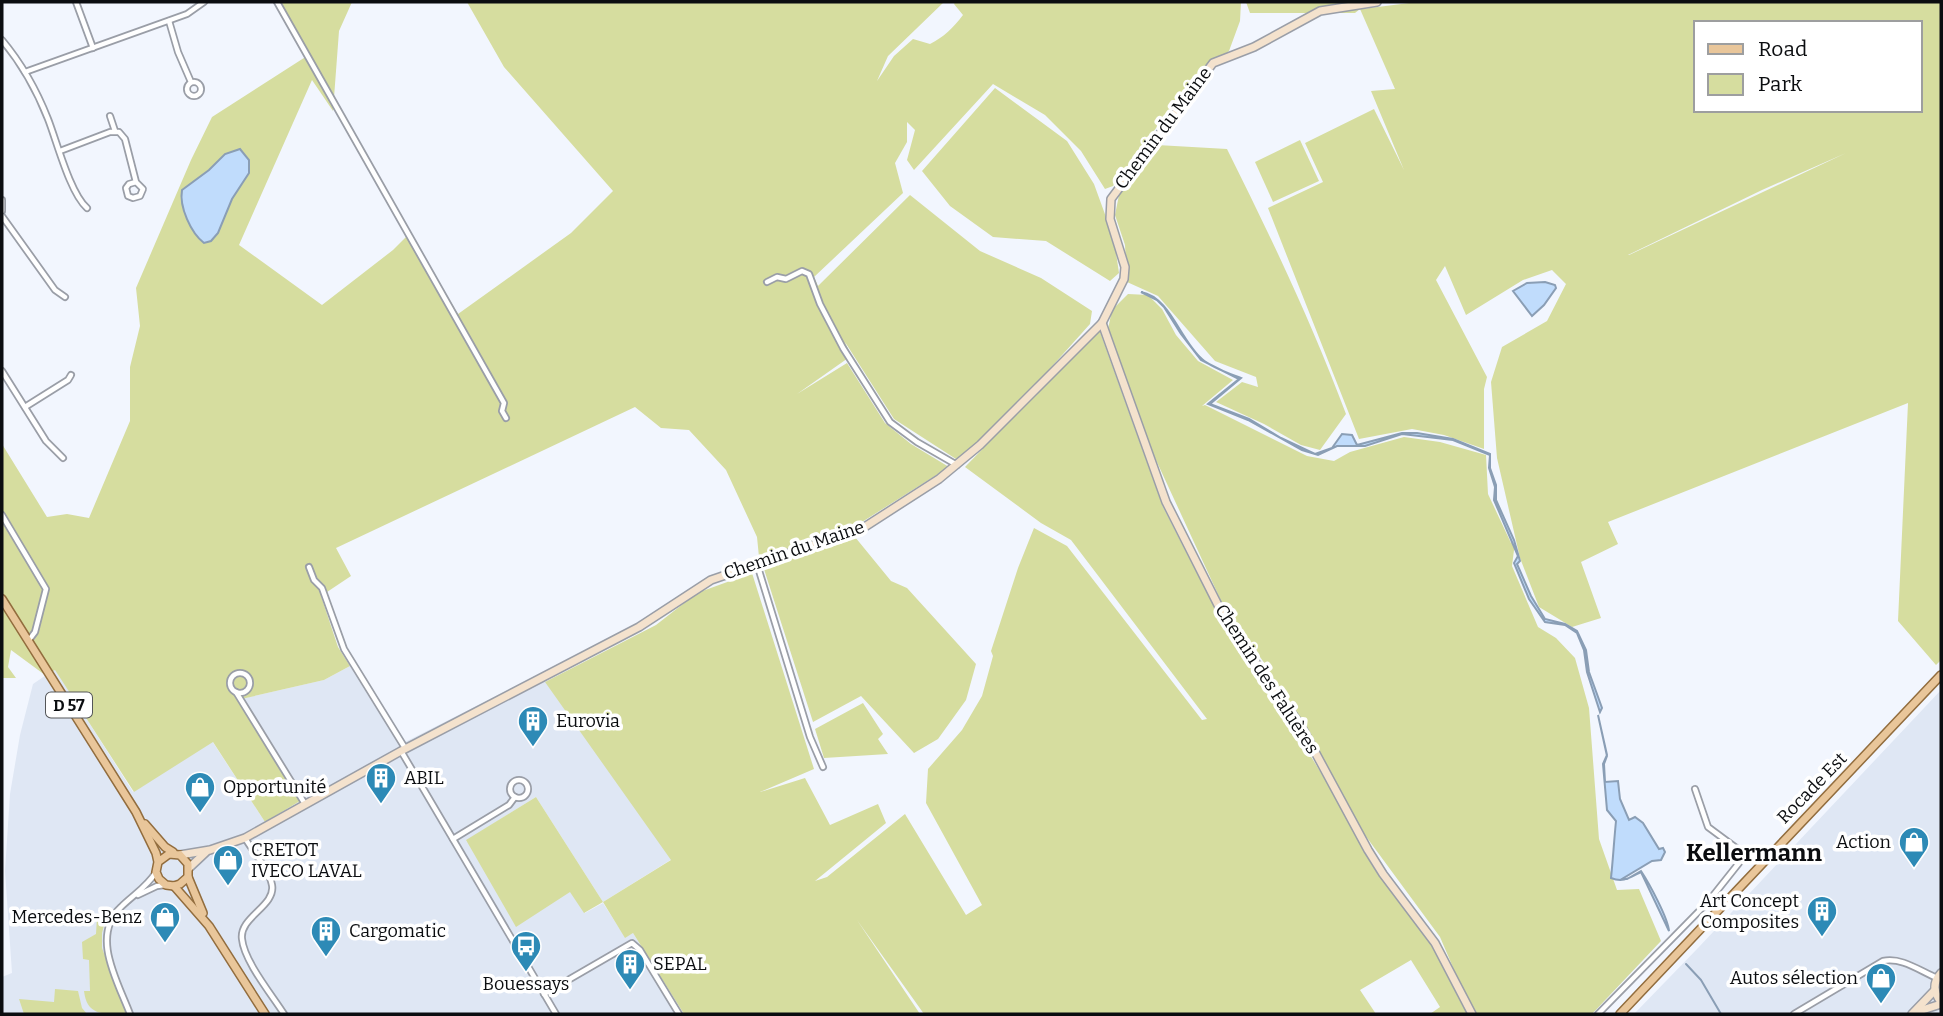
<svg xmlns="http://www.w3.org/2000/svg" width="1943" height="1016" font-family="Bitter,serif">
  <rect width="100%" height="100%" fill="#f2f6fe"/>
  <g fill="#dfe7f4">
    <polygon points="350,666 399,745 540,674 672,859 603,902 536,797 466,841 571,892 585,913 603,903 625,937 633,933 684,1014 2,1014 2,977 12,973 5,871 10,794 20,735 33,684 55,669 133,792 212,741 265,822 300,801 236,700 324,680"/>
    <polygon points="1941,690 1941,1014 1634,1014 1698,948"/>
  </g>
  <g fill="#d6dd9f" fill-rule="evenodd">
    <path d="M277,2H352L339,31L333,111L312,80L239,245L322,305L393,250L410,233L458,314L571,233L613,191L504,67L467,2H944L888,56L877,81L894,56L913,39L930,44C944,37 953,28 963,15L954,4L955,2H1241L1240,21L1229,51L1194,77L1113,186L1105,189L1081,151L1045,115L993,84L914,170L907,160L915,130L907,122V142L895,163L903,193L814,277L818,286L910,195L980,251L1041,278L1092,311L1090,324L986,440L956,459L894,419L845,342L851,356L797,394L847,363L885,423L911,444L949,467L862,522L815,541L759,557L757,537L726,470L689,430L661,428L635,407L336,548L351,576L321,596L338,647L350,666L324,680L237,700L300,801L265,822L213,742L134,792L55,670L45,675L11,650L8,667L16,678H2V444L47,517L67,514L89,518L130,421V367L140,326L136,288L191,160L212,117L307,56Z"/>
    <path d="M1246,2H1369L1362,9L1417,2H1941V660L1936,665L1898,621L1908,403L1608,522L1618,544L1581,562L1601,618L1572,627L1539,607L1520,558L1497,458L1491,382L1502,347L1547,321L1566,284L1552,270L1523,280L1466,315L1445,266L1436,280L1487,377L1484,389V449L1444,435L1412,429L1359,439L1268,208L1323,182L1305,143L1374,109L1404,170L1371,91L1395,89L1360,9L1355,13H1250ZM1696,23H1920V110H1696ZM1846,153L1629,255H1628L1762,190Z"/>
    <polygon points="995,88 1067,141 1094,184 1114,239 1119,273 1110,281 1046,241 993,237 950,206 922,171"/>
    <polygon points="1300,140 1319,181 1273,202 1255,162"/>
    <path d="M1157,145L1227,149C1270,235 1312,323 1346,414L1320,450L1301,445L1264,424L1216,402L1242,382L1258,387L1256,377L1215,361L1158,296L1127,282L1125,245L1115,215L1119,195L1140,171Z"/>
    <polygon points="1128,294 1148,295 1162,309 1176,335 1198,361 1233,380 1202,406 1205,405 1307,456 1334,461 1350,452 1404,437 1440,442 1486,455 1488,494 1511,543 1515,542 1512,566 1538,627 1556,638 1575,658 1589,708 1599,839 1617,890 1639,889 1661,941 1592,1014 1473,1014 1440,937 1348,812 1265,664 1223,605 1150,447 1108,329 1112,310"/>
    <polygon points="1099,329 1163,507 1205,589 1315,763 1399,902 1426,935 1467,1014 1430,1014 1440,1007 1411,960 1360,990 1376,1014 924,1014 857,920 920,1014 684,1014 633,933 625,938 603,902 584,913 570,892 516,927 466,840 536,797 603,902 671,860 545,682 656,625 697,593 752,573 814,769 760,792 805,778 830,825 878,804 886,823 815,881 827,877 905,814 966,915 982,905 926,803 928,769 962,730 982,696 993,656 991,651 1018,568 1034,528 1067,546 1202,720 1207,719 1071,540 1041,523 965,467"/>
    <polygon points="855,537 891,581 907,588 976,664 966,700 938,739 914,753 861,696 813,722 763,566"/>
    <polygon points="863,703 883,734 878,739 888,754 824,758 815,729"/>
    <path d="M108,910L102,933V948L126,1014C103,1014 87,1016 84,991H90L89,960L83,959L82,942L96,934L97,917L102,918Z"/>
    <polygon points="55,989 78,991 82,1008 87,1014 24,1014 19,999 54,1002"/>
  </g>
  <g fill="#c0dcfc" stroke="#8a9eb5" stroke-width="2">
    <path d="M240,149L249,160V173L232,199L218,233L211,241L204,243C191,233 179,207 182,190L209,170L225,154Z"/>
    <polygon points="1545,282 1555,285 1556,288 1544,305 1532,316 1513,291 1527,283"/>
    <path d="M1141,292C1170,297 1180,340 1202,359C1212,368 1228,373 1241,378L1210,404L1249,419L1281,438L1315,454L1332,448L1342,434L1352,435L1357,445L1402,433H1417L1453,439L1490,454V468L1496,485V500L1514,540L1520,561L1517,564L1531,596L1545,619L1565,624L1577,631L1586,650L1589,672L1602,708L1600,712L1587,672L1584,650L1577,633L1565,625L1545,622L1529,599L1514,563L1518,556L1494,500L1495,487L1489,468L1490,455L1453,440L1402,434L1365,446H1337L1318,455L1302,450L1248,420L1208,404L1239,379L1201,360L1181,334L1164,307L1157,300Z"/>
    <path d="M1598,715L1607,756L1604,764L1605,782L1618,781L1620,799L1629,820L1635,817L1643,823L1659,849L1663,848L1665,852L1661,860L1652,861L1622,879H1627L1641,871C1649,883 1668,918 1669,931L1641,872C1629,878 1623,883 1611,878C1613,859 1614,841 1616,821L1607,810L1603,764L1607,755Z"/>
  </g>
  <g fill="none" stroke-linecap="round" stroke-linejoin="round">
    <polyline stroke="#8a9eb5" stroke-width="2" points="1686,964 1701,980 1721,1014"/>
    <g stroke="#9a9ea7" stroke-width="8">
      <g id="street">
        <polyline points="76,2 93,48"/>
        <polyline points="277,2 504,403 502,411 506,418"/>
        <polyline points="169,21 178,52 191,82"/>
        <path d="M2,40C22,64 37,91 48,119C57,142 70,193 87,208"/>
        <polyline points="25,72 187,14 204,2"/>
        <circle cx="194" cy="89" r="7"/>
        <polyline points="110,116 115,131"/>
        <polyline points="60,151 110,132 119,132 125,139 136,182 143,189 140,196 133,198 128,196 126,188 129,184 136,182"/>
        <polyline points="2,200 2,211"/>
        <polyline points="2,216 55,290 65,297"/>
        <polyline points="767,282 777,277 786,279 802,271 809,274 820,304 843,348 890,422 917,442 957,465"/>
        <polyline points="2,371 46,441 63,458"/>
        <polyline points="25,407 68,380 71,375"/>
        <polyline points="2,515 46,589 35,632 29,640"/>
        <polyline points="757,564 810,737 823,767"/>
        <polyline points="309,567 314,580 322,588 344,649 405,748"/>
        <circle cx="240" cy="683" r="10"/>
        <polyline points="236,692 305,804"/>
        <polyline points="401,751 556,1014"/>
        <circle cx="519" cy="789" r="9"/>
        <path d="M245,838C253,852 269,869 272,885C276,906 239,917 242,939C244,961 272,995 284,1014"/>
        <polyline points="453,839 509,805 515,797"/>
        <polyline points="138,895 157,886 165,885"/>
        <polyline points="544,994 632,943 640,950 679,1014"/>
        <path d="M130,1014C118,982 90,936 121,907C133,895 147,887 156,872"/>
        <polyline points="1598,1014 1708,902 1739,863 1741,856 1739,850 1708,827 1695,789"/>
        <path d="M1794,1014L1883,961C1902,957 1920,971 1937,978"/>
      </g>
    </g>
    <g stroke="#9a9ea7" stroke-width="10">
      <g id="secondary">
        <polyline points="1102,323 1166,502 1218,605 1251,656 1301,726 1368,850 1383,874 1435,943 1472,1014"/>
        <polyline points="180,855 210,850 245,838 401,751 639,627 711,580 863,528 939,479 980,445 1102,323 1124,279 1125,267 1110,219 1111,199 1213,63 1254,47 1320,11 1377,2"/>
        <polyline points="189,868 206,852"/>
        <path d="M1941,973C1933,982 1933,992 1941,1002"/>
        <polyline points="1916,1012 1941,1004"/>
        <polyline points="1912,1014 1935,990"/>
      </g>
    </g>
    <g stroke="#926d3e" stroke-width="10">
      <g id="primary">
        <polyline points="2,599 136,812 156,853 158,862 156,872 159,879 166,885 174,886 180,884 188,877 188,864 180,855 169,854 158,862"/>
        <polyline points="145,824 165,847 173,852"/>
        <polyline points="188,877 203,913"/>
        <polyline points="174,886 209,926 265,1014"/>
        <polyline points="1620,1014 1941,675"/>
      </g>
    </g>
    <use href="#street" stroke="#fff" stroke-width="4.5"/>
    <use href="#secondary" stroke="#f4e2cd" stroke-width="7"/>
    <use href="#primary" stroke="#e9c69a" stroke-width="7"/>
  </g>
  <defs>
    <g id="building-pin" transform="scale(1.575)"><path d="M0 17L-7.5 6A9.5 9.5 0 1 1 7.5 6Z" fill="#2d8ab6" stroke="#fff"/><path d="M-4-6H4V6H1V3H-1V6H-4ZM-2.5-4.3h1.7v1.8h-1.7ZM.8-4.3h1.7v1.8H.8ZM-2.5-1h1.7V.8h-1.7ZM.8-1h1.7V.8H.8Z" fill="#fff"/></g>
    <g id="shop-pin" transform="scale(1.575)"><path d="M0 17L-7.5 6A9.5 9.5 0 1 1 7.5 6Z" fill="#2d8ab6" stroke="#fff"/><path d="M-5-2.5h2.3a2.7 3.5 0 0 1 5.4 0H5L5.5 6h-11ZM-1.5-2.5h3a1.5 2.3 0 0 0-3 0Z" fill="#fff"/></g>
    <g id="bus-pin" transform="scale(1.575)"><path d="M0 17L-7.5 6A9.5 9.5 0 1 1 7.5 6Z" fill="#2d8ab6" stroke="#fff"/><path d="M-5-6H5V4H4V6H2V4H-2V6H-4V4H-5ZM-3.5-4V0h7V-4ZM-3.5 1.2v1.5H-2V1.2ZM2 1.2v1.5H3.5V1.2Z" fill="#fff"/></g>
  </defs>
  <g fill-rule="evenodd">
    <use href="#building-pin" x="533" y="721"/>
    <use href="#building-pin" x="381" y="778"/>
    <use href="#shop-pin" x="200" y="787"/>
    <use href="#shop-pin" x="1914" y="842"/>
    <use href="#shop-pin" x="228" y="860"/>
    <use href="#building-pin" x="1822" y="911"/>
    <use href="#shop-pin" x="165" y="917"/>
    <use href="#building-pin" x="326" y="931"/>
    <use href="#bus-pin" x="526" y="946"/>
    <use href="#building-pin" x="630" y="964"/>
    <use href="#shop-pin" x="1881" y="978"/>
  </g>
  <g text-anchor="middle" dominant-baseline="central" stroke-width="7" stroke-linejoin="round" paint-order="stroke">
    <rect fill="#fff" stroke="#545658" stroke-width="2" x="46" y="692.5" width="46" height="25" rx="5"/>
    <g font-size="16" font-weight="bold" fill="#0b0d10">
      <text x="69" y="705">D 57</text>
    </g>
    <g font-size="18" fill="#0b0d10" stroke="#fff">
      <text transform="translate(1163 128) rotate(-53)">Chemin du Maine</text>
      <text transform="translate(794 550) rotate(-19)">Chemin du Maine</text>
      <text transform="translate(1267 679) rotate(57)">Chemin des Faluères</text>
      <text transform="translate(1812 788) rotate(-46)">Rocade Est</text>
    </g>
    <g font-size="18" fill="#0b0d10" stroke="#fff" text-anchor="start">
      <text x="556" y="721">Eurovia</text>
      <text x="404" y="778">ABIL</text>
      <text x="223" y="787">Opportunité</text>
      <text x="1891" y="842" text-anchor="end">Action</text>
      <text x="251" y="850">CRETOT<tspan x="251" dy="21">IVECO LAVAL</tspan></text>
      <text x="1799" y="901" text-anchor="end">Art Concept<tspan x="1799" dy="21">Composites</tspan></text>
      <text x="142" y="917" text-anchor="end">Mercedes-Benz</text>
      <text x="349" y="931">Cargomatic</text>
      <text x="653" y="964">SEPAL</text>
      <text x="1858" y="978" text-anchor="end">Autos sélection</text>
      <text x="526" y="984" text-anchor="middle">Bouessays</text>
    </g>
    <g font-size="24" font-weight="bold" fill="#0b0d10" stroke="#fff">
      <text x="1754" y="853">Kellermann</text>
    </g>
  </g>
  <rect width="1943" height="1016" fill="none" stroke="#0b0d10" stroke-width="7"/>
  <rect x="1694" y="21" width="228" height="91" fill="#ffffff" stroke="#9d9e9f" stroke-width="2"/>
  <rect x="1708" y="44" width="35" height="10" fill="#e9c69a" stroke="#9d9e9f" stroke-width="2"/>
  <text x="1758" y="56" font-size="21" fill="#0b0d10">Road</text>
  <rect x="1708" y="74" width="35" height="21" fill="#d6dd9f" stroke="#9d9e9f" stroke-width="2"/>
  <text x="1758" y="91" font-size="21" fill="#0b0d10">Park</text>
</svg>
